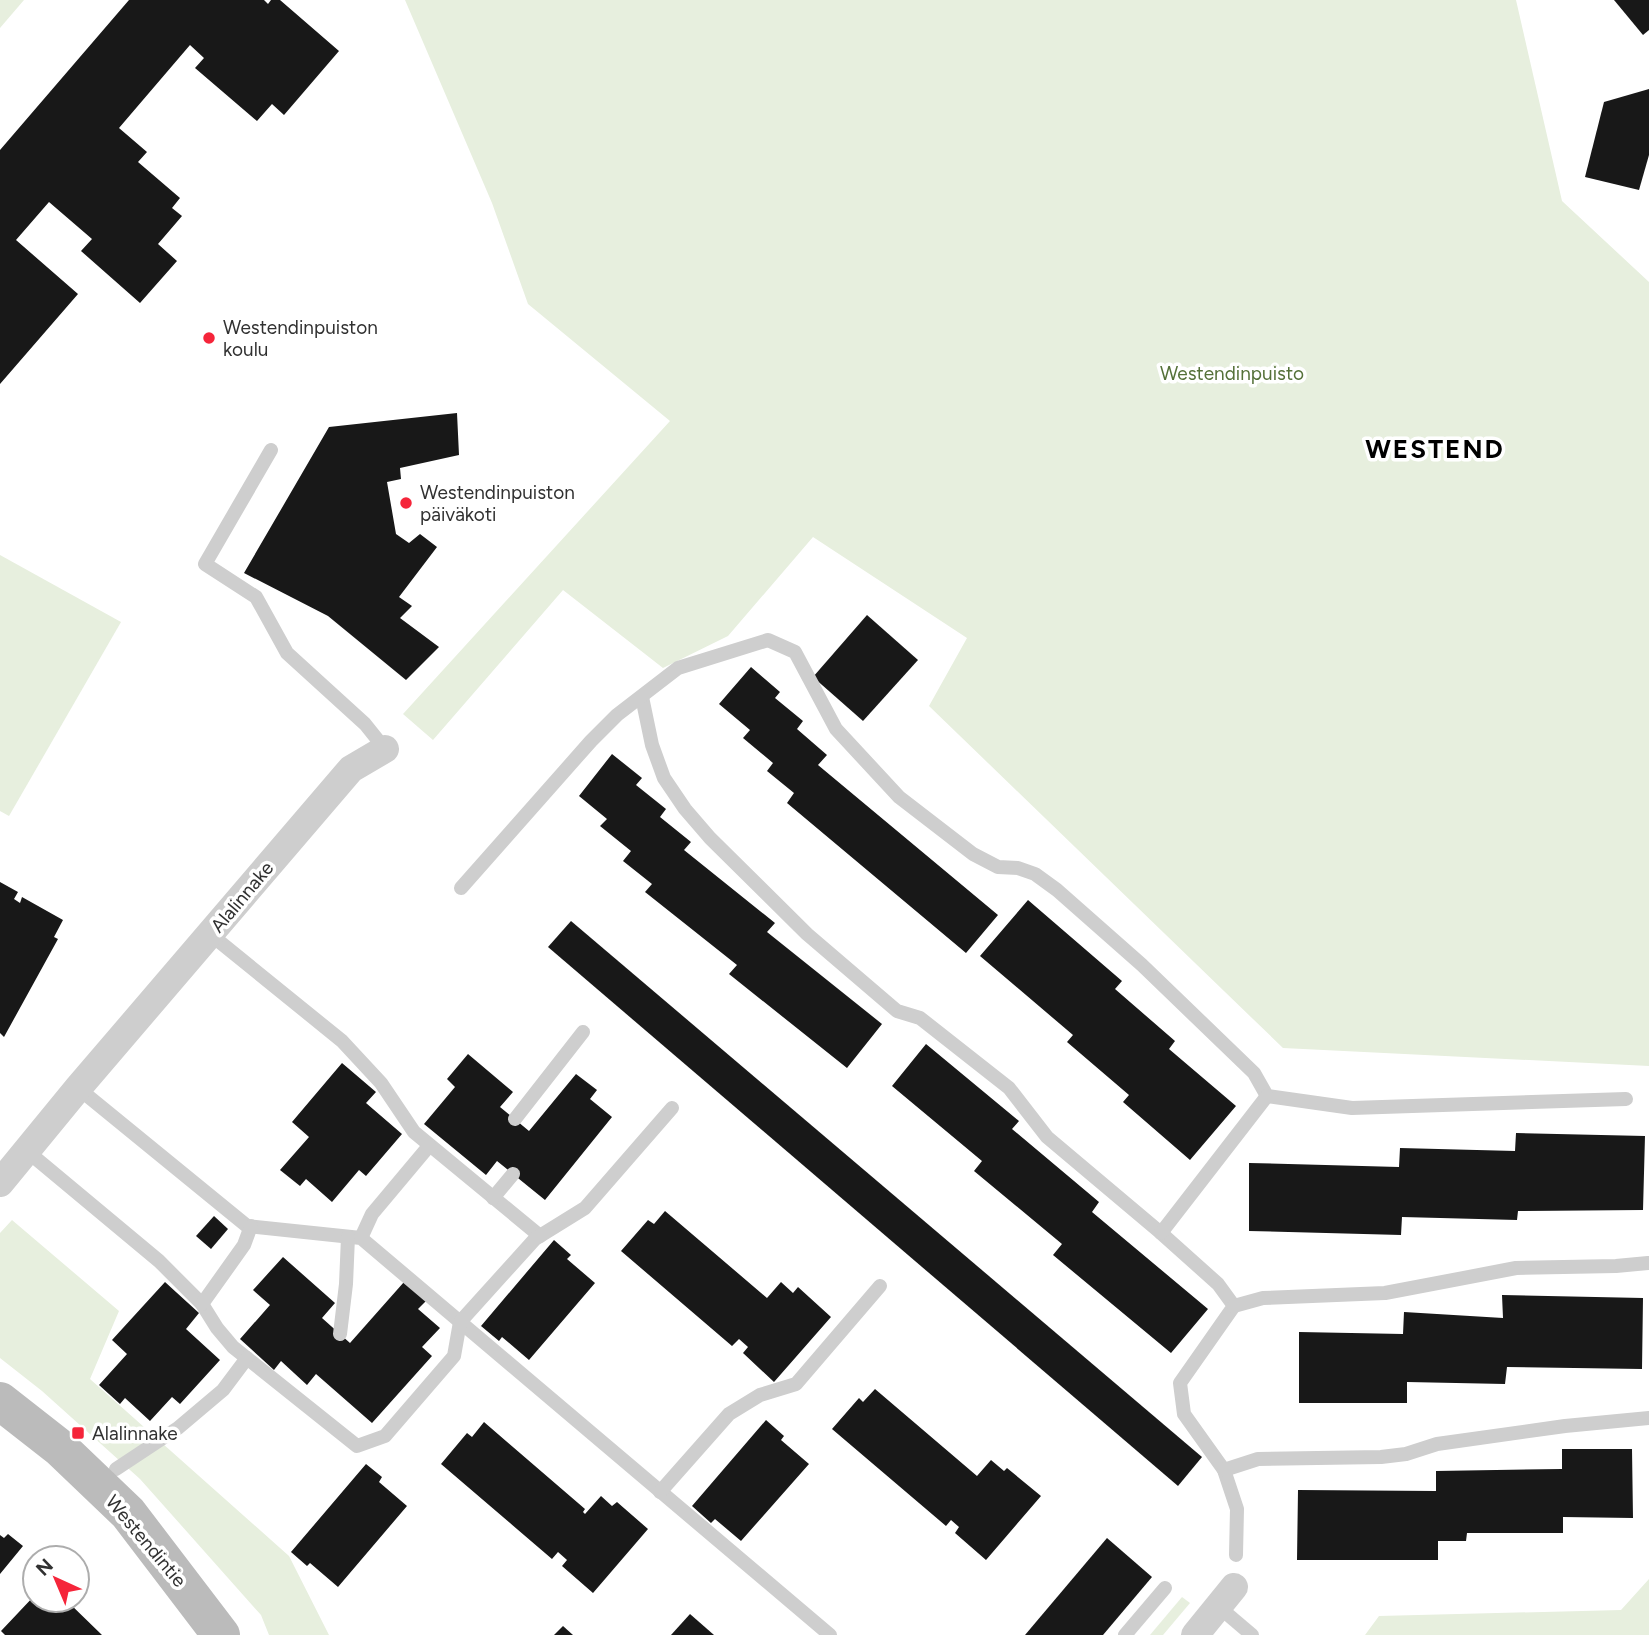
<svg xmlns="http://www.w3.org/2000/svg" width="1649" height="1635" font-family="Figtree,sans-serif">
  <rect width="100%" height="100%" fill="#fff"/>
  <g fill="#e7efde">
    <polygon points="0,0 24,0 0,28"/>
    <polygon points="405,0 1516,0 1562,201 1649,282 1649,1066 1283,1048 929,706 967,638 813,537 728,636 663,668 563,590 433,740 403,714 670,421 528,304 492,203"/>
    <polygon points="0,555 121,622 9,816 0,811"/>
    <polygon points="12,1220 119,1311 90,1379 289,1556 329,1635 269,1635 261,1615 140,1479 42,1391 0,1358 0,1233"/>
    <polygon points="1649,1579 1649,1635 1365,1635 1379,1616 1621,1610"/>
    <polygon points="1182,1597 1190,1603 1163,1635 1150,1635"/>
  </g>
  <g fill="#181818">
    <polygon points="129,0 264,0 268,4 271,0 280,0 339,51 284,115 272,104 257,121 195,68 204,58 190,45 119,128 147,152 138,162 180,198 172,208 182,216 158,244 177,261 140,303 81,251 92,239 49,202 16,240 78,294 0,384 0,150"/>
    <polygon points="1614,0 1649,0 1649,30 1643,35"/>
    <polygon points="1649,89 1649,155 1639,190 1585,177 1604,102"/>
    <polygon points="457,413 459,455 400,468 401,479 387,482 396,534 409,543 420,534 437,547 399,597 412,606 400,618 439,647 406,680 328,616 244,573 329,427"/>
    <polygon points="867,615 918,660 863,721 813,677"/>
    <polygon points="751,667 780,692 775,698 803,721 797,729 827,755 818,765 998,915 966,953 787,803 794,793 767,771 773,763 743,738 750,730 719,704"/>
    <polygon points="612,754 642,778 636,785 666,809 660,817 691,842 684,850 775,923 767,932 882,1024 847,1068 729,974 737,965 645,892 652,884 623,861 631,851 600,826 607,819 579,796"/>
    <polygon points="0,882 18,892 14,899 20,903 22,897 63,920 54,937 58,939 4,1037 0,1033"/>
    <polygon points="1028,900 1122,981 1115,989 1175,1041 1169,1049 1236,1106 1190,1160 1123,1102 1129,1095 1067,1042 1073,1035 980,956"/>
    <polygon points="571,921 1202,1457 1178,1486 548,947"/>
    <polygon points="926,1044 1019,1121 1012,1129 1099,1202 1092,1212 1208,1309 1171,1353 1053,1255 1062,1244 974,1171 982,1161 892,1086"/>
    <polygon points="468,1054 513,1092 500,1107 529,1131 576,1074 597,1090 590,1099 612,1117 545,1200 497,1161 486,1175 424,1124 455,1087 447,1079"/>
    <polygon points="342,1063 376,1092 366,1103 402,1134 366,1176 359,1170 332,1202 306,1179 300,1186 280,1170 309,1137 292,1122"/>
    <polygon points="1516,1133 1645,1136 1643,1210 1518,1211 1517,1220 1402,1217 1401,1235 1249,1231 1249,1163 1399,1167 1400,1148 1515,1151"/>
    <polygon points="665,1211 767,1298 781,1282 793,1293 798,1287 831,1317 774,1382 743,1353 748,1347 739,1339 732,1346 621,1251 648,1220 654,1224"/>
    <polygon points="214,1216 228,1229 211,1249 196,1236"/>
    <polygon points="554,1240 571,1255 567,1259 595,1283 529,1360 502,1337 499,1341 481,1326"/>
    <polygon points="283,1257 335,1303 322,1318 350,1343 404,1282 426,1301 418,1309 440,1328 422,1347 432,1356 372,1423 316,1374 307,1385 281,1361 274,1370 240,1339 270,1305 253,1290"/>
    <polygon points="165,1282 199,1313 186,1329 220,1360 180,1404 172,1397 150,1421 125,1398 120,1404 99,1385 127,1354 112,1340"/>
    <polygon points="1502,1295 1643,1298 1642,1369 1507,1367 1505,1384 1407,1382 1407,1403 1299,1403 1299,1332 1403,1334 1404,1312 1503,1318"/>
    <polygon points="875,1389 977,1476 991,1460 1004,1471 1007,1468 1041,1496 986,1560 955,1533 959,1527 951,1520 946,1526 832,1429 859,1398 863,1402"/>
    <polygon points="766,1420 784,1436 781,1440 809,1464 741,1541 715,1519 711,1523 692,1506"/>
    <polygon points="484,1422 585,1509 583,1512 585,1514 601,1496 612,1506 617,1502 648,1529 593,1593 562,1566 567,1560 558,1552 552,1559 441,1464 467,1433 472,1437"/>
    <polygon points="1562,1449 1632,1449 1633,1518 1563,1517 1563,1533 1467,1533 1466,1541 1438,1541 1438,1560 1297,1560 1298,1490 1436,1491 1436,1471 1562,1469"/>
    <polygon points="366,1464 382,1477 379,1482 407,1506 338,1587 310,1563 307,1566 291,1552"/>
    <polygon points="8,1534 23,1546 0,1574 0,1535 4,1538"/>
    <polygon points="1107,1538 1152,1577 1103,1635 1025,1635"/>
    <polygon points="35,1595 35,1600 66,1600 102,1635 5,1635 1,1631"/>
    <polygon points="690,1614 714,1635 671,1635"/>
    <polygon points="563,1626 573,1635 554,1635"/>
  </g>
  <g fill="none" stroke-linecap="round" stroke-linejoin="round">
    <g stroke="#cecece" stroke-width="14">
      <polyline points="271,450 205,564 256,597 287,653 365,724 385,749"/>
      <polyline points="642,697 652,745 664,778 685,809 710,838 807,934 897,1011 920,1018 1009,1088 1047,1137 1161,1233 1218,1284 1234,1306 1180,1383 1184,1414 1224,1470 1237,1509 1236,1555"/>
      <polyline points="461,888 591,741 617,715 678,668 768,640 795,652 836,729 899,797 973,854 998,867 1018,868 1035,874 1057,890 1142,965 1254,1073 1267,1096 1352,1108 1626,1099"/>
      <polyline points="210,934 342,1041 381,1083 414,1132 540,1236"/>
      <polyline points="78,1088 247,1226 361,1238 830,1635"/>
      <polyline points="515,1119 583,1032"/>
      <polyline points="27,1151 159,1261 202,1304 217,1328 233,1347 357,1446 385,1436 454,1356 460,1322 535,1239 585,1208 672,1108"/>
      <polyline points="493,1198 513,1174"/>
      <polyline points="1161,1233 1267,1096"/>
      <polyline points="361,1238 372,1214 429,1146"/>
      <polyline points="202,1304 244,1245 251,1226"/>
      <polyline points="1234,1306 1263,1298 1385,1293 1516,1268 1616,1266 1648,1263"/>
      <polyline points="340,1334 346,1284 348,1237"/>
      <polyline points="116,1469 178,1428 223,1390 247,1358"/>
      <polyline points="1224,1470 1258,1459 1381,1457 1406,1454 1437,1444 1565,1426 1649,1418"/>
      <polyline points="660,1492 729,1414 760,1395 796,1384 880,1286"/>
      <polyline points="1219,1607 1252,1635"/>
      <polyline points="1125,1635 1165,1588"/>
    </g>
    <g stroke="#cecece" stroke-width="28">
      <polyline points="0,1183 78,1088 351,769 385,749"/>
      <polyline points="1195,1635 1234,1587"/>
    </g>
    <polyline stroke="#bbb" stroke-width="38" points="0,1401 60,1448 128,1513 221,1635"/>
  </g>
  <g fill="#f5253a" stroke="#fff" stroke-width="2.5">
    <circle cx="209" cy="338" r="7"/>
    <circle cx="406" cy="503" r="7"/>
    <rect x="71" y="1426" width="14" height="14" rx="3.5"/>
  </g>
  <g text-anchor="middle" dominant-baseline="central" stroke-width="7" stroke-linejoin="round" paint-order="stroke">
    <g font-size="19" fill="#313131" stroke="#fff" text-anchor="start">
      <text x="223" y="327">Westendinpuiston<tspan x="223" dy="22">koulu</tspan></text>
      <text x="420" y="492">Westendinpuiston<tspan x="420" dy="22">päiväkoti</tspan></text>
      <text x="92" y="1433">Alalinnake</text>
    </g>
    <g font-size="19" fill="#557139" stroke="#fff">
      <text x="1232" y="373">Westendinpuisto</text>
    </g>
    <g font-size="19" fill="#313131" stroke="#fff">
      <text transform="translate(242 897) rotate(-50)">Alalinnake</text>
      <text transform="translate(146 1541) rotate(50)">Westendintie</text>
    </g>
    <g font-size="26" font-weight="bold" letter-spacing="2" fill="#000" stroke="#fff">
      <text x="1435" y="449">WESTEND</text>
    </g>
  </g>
  <g transform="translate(56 1579) rotate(316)"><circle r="33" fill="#ffffff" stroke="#adadad" stroke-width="2"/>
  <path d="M0-5L12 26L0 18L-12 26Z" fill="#f5253a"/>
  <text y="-10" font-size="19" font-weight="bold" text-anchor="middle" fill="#313131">N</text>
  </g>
</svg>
